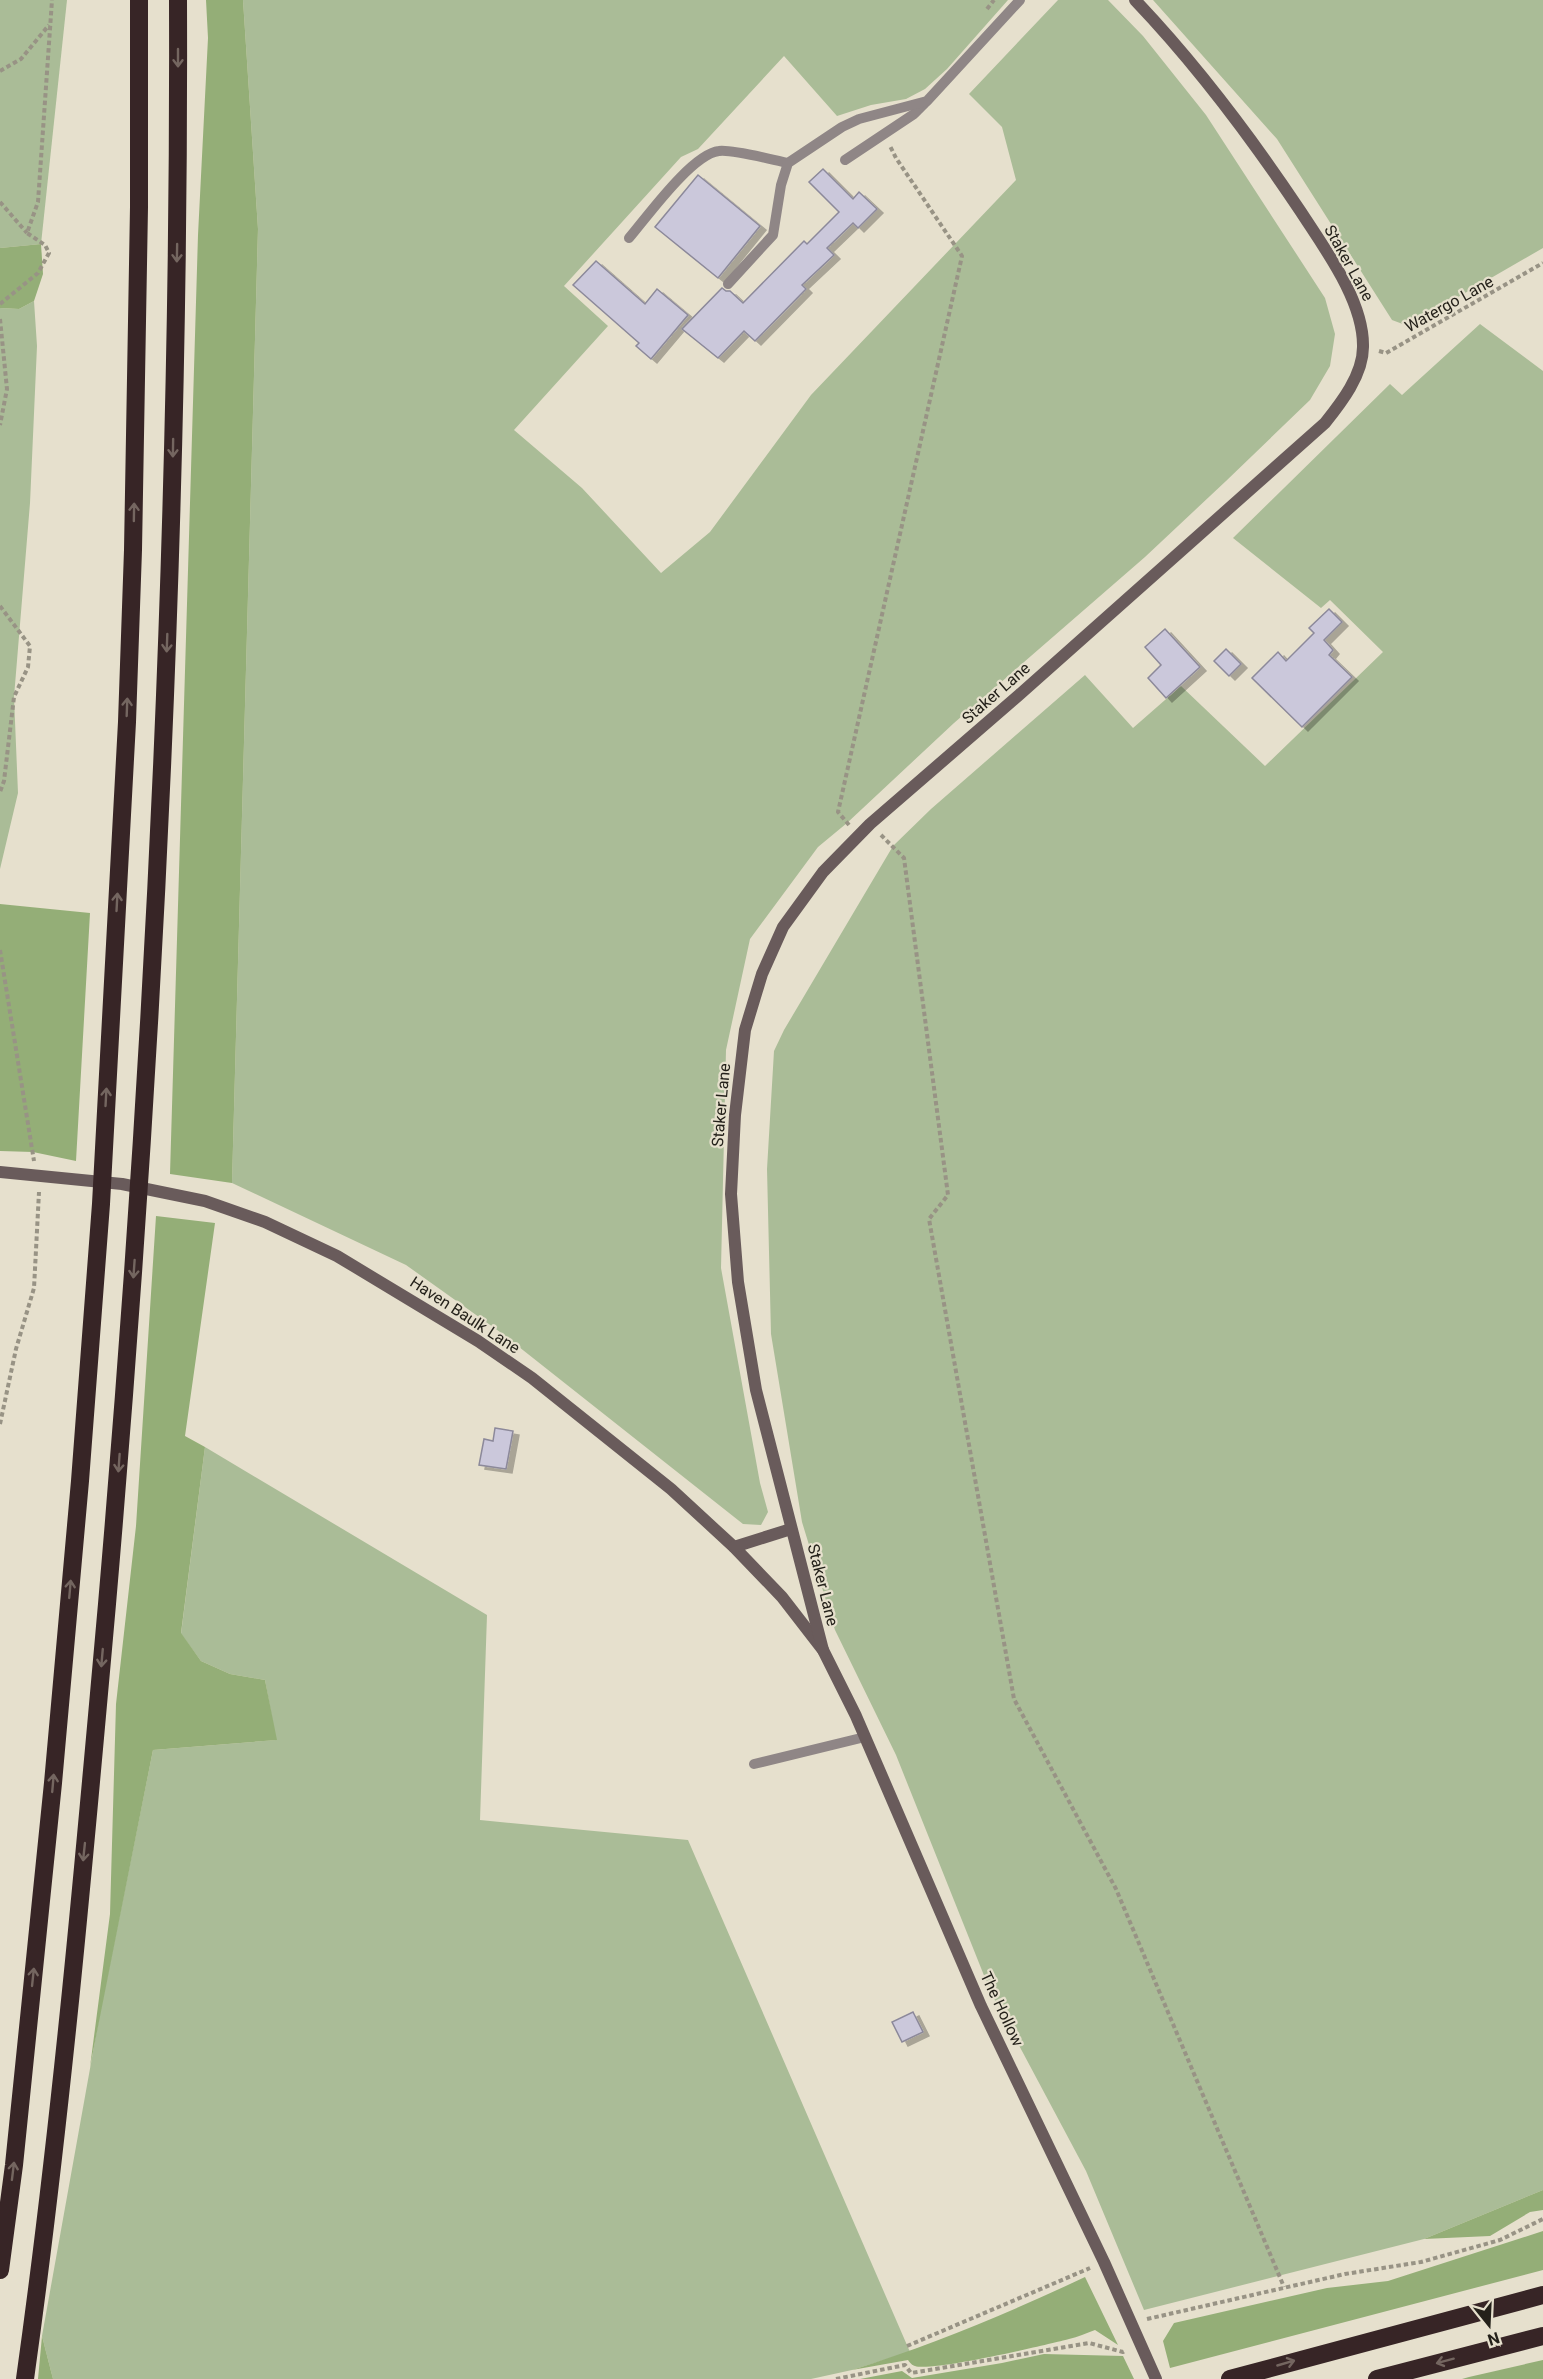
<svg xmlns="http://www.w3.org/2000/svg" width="1543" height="2379" font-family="Roboto,sans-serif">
  <defs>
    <filter id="shadow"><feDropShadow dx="6" dy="4" stdDeviation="0" flood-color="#0004"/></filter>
  </defs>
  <rect width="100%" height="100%" fill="#e6e0cd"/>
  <g fill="#aabc97">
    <polygon points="0,0 67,0 41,244 0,248"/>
    <polygon points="243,0 1008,0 947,69 925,89 906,99 871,105 837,116 784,56 698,149 681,157 564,286 608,326 514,430 582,488 661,573 710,532 811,395 1016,180 1002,127 969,94 1058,0 1108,0 1143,36 1206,115 1325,298 1335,334 1330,366 1310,400 1226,481 1145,557 954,723 847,823 818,847 750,939 726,1050 721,1268 760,1483 768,1512 761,1525 743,1524 500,1332 406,1265 232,1183 258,229"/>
    <polygon points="1153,0 1543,0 1543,248 1408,326 1392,320 1277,139"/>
    <polygon points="34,301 37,346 30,503 14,697 18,793 0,869 0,308 19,309"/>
    <polygon points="1480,324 1543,371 1543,2190 1424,2239 1144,2310 1086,2171 991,1993 896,1755 835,1630 802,1522 771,1334 767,1169 774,1051 784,1030 893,846 931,809 1085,675 1133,728 1181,686 1265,766 1383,652 1330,600 1321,608 1233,538 1390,384 1402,395"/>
    <polygon points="205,1447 487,1615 480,1820 688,1840 910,2352 852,2370 811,2379 53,2379 42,2336 100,2013 153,1750 276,1740 265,1680 230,1674 201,1661 181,1634"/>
  </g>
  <g fill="#94ae77">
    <polygon points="206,0 243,0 258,229 232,1183 170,1174 198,235 208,38"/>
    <polygon points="41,244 43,274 34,301 19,309 0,308 0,248"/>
    <polygon points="0,904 90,913 76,1161 33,1152 0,1151"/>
    <polygon points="156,1216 215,1223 185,1436 205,1447 181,1633 201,1661 230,1674 265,1680 277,1740 153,1750 90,2067 110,1914 116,1704 136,1526"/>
    <polygon points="1543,2190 1543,2210 1530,2212 1490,2236 1424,2239"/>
    <polygon points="1543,2231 1543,2270 1170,2368 1163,2341 1174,2323 1327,2288 1388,2281"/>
    <path d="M1085,2277L1118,2345L1095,2330C1086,2333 1078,2337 1069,2339C1046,2345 931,2372 915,2366C913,2366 909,2362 908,2360L852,2370C932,2345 1009,2313 1085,2277Z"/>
    <polygon points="42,2336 53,2379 38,2379"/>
    <polygon points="1044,2354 1123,2356 1134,2379 860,2379 902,2371 912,2378 1002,2363"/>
    <polygon points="1543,2360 1543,2379 1462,2379 1469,2377"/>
  </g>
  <g fill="#cbc8db" stroke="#8c899a" stroke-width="1.5" filter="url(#shadow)">
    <polygon points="823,169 853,199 859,192 877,209 858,228 853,223 827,248 834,255 802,285 806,289 755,341 744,331 718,358 682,329 722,288 726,291 730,291 743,303 804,241 807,244 839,212 809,182"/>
    <polygon points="698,175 760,226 718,278 655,227"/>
    <polygon points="596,261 645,304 657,289 688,315 651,359 636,346 639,343 573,285"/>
    <polygon points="1329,609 1342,622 1324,640 1333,650 1329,655 1352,677 1302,727 1252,678 1278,652 1286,661 1314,633 1309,628"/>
    <polygon points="1165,629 1200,667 1166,698 1148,678 1161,665 1145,647"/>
    <polygon points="1226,649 1241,664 1229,676 1214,661"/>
    <polygon points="495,1428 513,1431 506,1469 479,1465 484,1439 493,1441"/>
    <polygon points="913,2012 923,2032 902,2042 892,2022"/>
  </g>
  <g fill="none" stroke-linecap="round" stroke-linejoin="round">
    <g stroke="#989385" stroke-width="4" stroke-dasharray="4.5 3" stroke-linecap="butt">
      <polyline points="987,9 994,0"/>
      <polyline points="0,71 21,59 49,25"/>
      <polyline points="0,202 27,233"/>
      <polyline points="0,304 38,273 49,253 45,245 27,233 38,202 52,0"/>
      <polyline points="0,319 7,389 0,425"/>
      <polyline points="1379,351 1386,353 1543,263"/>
      <polyline points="0,606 30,646 28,667 14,697 4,781 0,792"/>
      <polyline points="849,825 838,812 962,256 896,158 890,146"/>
      <polyline points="881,835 904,858 948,1195 929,1219 1014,1699 1116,1889 1284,2287"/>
      <polyline points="0,950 34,1161"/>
      <polyline points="0,1424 16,1349 34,1288 39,1192"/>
      <polyline points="1147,2319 1345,2274 1421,2262 1500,2240 1543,2219"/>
      <polyline points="907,2346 1090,2268"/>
      <polyline points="836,2379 905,2365 911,2373 1089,2343 1123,2352 1126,2350"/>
    </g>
    <g stroke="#8f8686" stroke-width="10">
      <polyline points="845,160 914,114 925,103"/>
      <path d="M629,238C647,217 692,154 719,151C732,149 773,160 788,163"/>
      <polyline points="728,284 773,235 781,185 788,163 842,127 859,119 927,101 1020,0"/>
      <polyline points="754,1764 865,1737"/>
    </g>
    <g stroke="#695b5b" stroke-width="12">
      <polyline points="0,1172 122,1184 205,1201 265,1222 337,1256 478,1341 532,1378 671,1489 734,1547 782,1597 823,1650 856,1716 981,2006 1104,2262 1156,2379"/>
      <polyline points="734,1547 791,1529"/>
      <path d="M823,1650L756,1390L738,1282L731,1194L735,1115L745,1030L762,974L783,927L823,872L870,824L1019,695L1325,423C1341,403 1363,375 1363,347C1364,301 1325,249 1301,212C1251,137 1197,65 1135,0"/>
    </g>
    <g stroke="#372526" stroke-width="18">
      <polyline points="0,2270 14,2165 53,1783 80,1481 101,1204 127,722 133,550 139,207 139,0"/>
      <path d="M25,2379C61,2122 84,1863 107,1604C153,1071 180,535 178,0"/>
      <polyline points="1230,2379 1543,2295"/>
      <polyline points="1377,2379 1543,2336"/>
    </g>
  </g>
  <defs><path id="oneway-shaft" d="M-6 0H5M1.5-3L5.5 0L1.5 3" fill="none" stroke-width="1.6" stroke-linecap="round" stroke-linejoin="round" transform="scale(1.5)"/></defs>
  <g stroke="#746660">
    <use href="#oneway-shaft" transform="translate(178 58) rotate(90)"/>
    <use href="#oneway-shaft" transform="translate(177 253) rotate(91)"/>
    <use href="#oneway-shaft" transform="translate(173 448) rotate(91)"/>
    <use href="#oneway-shaft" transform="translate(134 512) rotate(-89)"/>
    <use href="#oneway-shaft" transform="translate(167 643) rotate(92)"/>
    <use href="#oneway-shaft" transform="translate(127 707) rotate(-88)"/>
    <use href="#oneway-shaft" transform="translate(117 902) rotate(-87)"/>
    <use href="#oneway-shaft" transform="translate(106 1097) rotate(-87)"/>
    <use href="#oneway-shaft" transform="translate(134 1269) rotate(94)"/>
    <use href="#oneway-shaft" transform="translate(119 1463) rotate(94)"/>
    <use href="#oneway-shaft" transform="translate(70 1589) rotate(-85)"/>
    <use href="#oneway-shaft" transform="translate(102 1658) rotate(95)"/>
    <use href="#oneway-shaft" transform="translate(53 1783) rotate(-85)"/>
    <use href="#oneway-shaft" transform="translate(84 1852) rotate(96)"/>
    <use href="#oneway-shaft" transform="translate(33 1977) rotate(-84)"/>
    <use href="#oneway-shaft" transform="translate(13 2171) rotate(-83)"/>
    <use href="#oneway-shaft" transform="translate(1445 2361) rotate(165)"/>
    <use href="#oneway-shaft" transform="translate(1286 2363) rotate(-16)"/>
  </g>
  <g text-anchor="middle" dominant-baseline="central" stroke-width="4.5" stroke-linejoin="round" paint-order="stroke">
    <g font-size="16" fill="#24211a" stroke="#e6e0cd">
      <text transform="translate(1349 263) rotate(61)">Staker Lane</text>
      <text transform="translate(1449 304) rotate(-29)">Watergo Lane</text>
      <text transform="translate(996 693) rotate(-41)">Staker Lane</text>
      <text transform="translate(721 1105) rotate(-85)">Staker Lane</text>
      <text transform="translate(465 1315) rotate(33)">Haven Baulk Lane</text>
      <text transform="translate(823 1585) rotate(76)">Staker Lane</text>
      <text transform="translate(1002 2009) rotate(65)">The Hollow</text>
    </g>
  </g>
  <g transform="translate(1489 2325) rotate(162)" stroke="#e6e0cd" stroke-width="4.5" paint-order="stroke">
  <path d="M0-4.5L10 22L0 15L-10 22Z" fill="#24211a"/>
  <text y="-9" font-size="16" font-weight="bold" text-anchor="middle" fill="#24211a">N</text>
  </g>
</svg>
